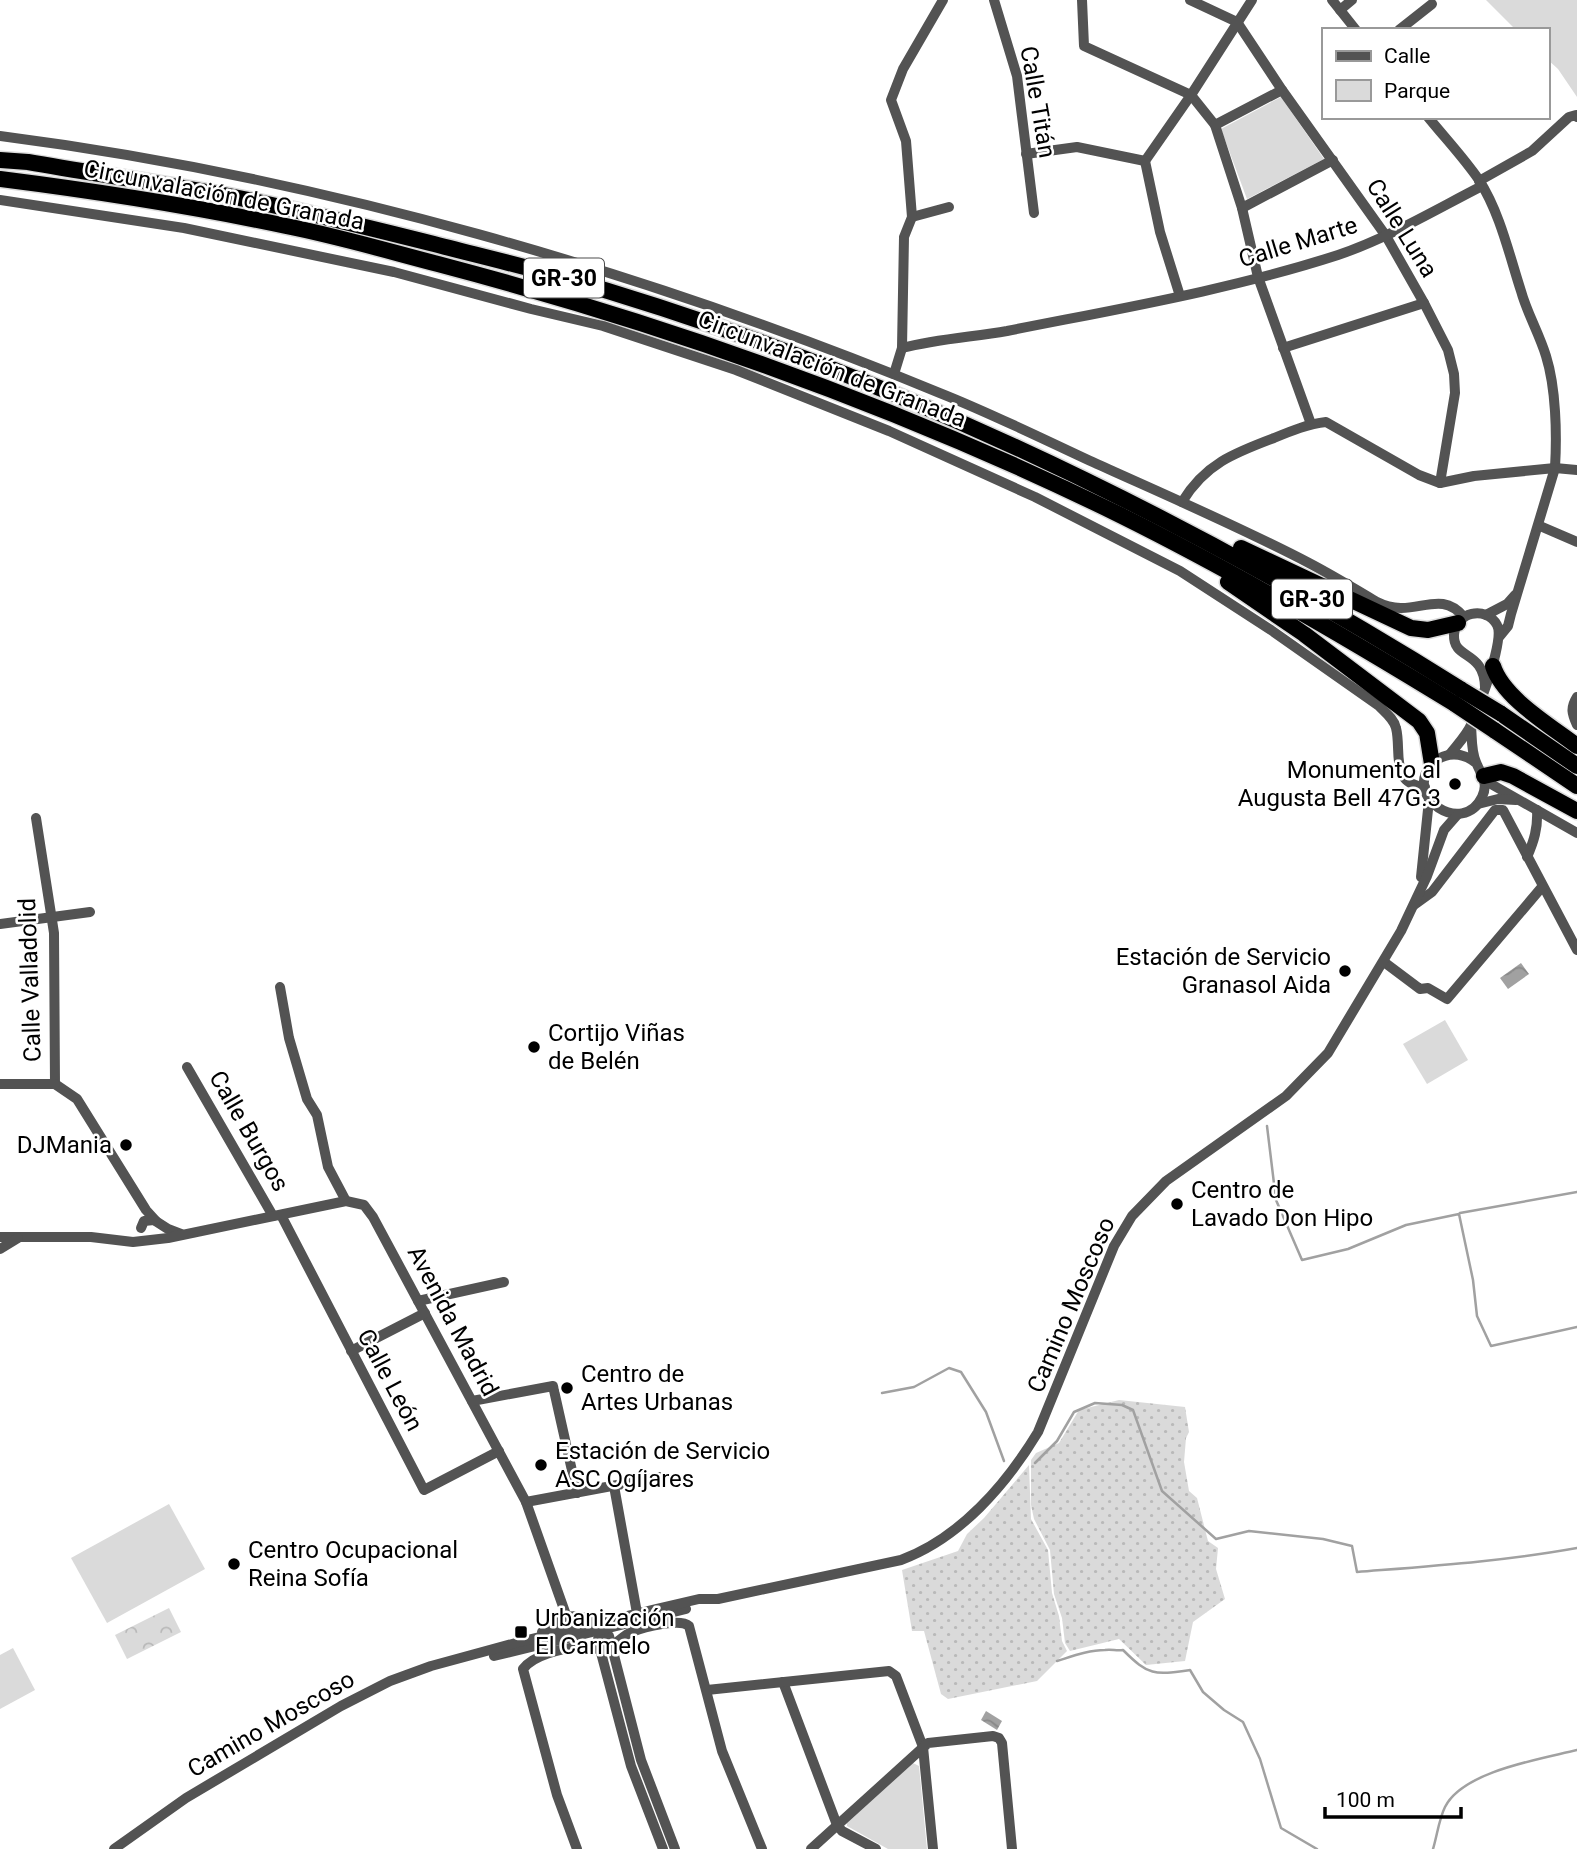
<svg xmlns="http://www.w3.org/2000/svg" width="1577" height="1849" font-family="Roboto,sans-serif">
  <defs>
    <pattern id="grass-dots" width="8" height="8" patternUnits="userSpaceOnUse" patternTransform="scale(1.75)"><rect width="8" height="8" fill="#dadada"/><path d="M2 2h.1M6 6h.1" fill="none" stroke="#b9b9b9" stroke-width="1.8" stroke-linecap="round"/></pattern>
    <pattern id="forest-crowns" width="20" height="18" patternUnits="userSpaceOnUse" patternTransform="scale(1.75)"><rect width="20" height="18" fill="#dadada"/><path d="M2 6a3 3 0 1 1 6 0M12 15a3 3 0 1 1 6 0" fill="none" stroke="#b9b9b9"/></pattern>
    <pattern id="water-waves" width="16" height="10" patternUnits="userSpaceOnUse" patternTransform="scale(1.75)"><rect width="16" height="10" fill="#a1a1a1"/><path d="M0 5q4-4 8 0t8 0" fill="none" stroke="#898989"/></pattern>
  </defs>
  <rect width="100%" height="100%" fill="#fff"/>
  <g fill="url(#grass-dots)">
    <polygon points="1119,1400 1185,1407 1189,1432 1186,1438 1184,1462 1189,1491 1197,1498 1208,1541 1218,1548 1216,1569 1225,1599 1193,1622 1185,1661 1146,1665 1119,1639 1070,1651 1065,1643 1062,1618 1054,1594 1050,1550 1034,1519 1031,1505 1031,1460 1036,1453 1059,1443 1079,1410"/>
    <polygon points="1029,1465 1031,1519 1048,1550 1052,1593 1059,1616 1062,1641 1067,1651 1037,1681 948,1699 941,1694 924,1631 912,1631 902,1570 958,1551 967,1534 984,1518"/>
  </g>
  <polygon fill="url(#forest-crowns)" points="169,1608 181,1632 127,1659 115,1635"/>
  <g fill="#dadada">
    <polygon points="1486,0 1577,0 1577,97 1558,69 1547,59 1547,30 1516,30"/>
    <polygon points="1281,97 1324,159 1247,199 1221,129"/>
    <polygon points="1445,1020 1468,1060 1427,1084 1403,1044"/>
    <polygon points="169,1504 205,1569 107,1623 71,1558"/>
    <polygon points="13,1648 35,1690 0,1709 0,1655"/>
    <polygon points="913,1763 919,1766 927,1849 888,1849 847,1826 847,1823"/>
  </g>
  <g fill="url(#water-waves)">
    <polygon points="1521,963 1529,974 1508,989 1500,978"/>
    <polygon points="986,1711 1002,1721 997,1730 981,1720"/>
  </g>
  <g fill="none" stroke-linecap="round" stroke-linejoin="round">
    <g stroke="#a1a1a1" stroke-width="2.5">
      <polyline points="1267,1126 1276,1200 1302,1260 1348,1249 1406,1225 1459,1214 1473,1280 1477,1316 1491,1346 1577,1327"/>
      <polyline points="1460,1213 1577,1192"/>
      <polyline points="882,1393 914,1387 949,1368 961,1372 986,1412 1004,1461"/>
      <path d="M1035,1463L1057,1441L1074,1412L1095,1403L1122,1405L1133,1410L1162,1491L1216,1539L1249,1531L1323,1539L1352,1546L1357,1572C1431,1566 1505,1561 1577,1548"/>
      <path d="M1057,1661C1073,1656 1089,1650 1105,1650C1112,1649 1116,1651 1123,1650C1149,1676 1154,1675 1190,1670L1203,1692L1224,1710L1243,1722L1260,1759L1281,1828L1317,1849"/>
      <path d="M1433,1849C1437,1836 1439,1819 1445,1807C1463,1771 1541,1759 1577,1750"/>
    </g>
    <g stroke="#dbdbdb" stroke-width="19">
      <g id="highway">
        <path d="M0,160L28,162C97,174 166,184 234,197C300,210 365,227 430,243C472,254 515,264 557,276C877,367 1181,514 1462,690"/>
        <path d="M0,179C95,191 192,206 286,226C337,236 388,251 438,264C673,326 902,408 1120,515C1235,572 1346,637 1455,704"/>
        <polyline points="1241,548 1411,628 1428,630 1458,623"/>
        <polyline points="1228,582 1304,634 1419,721 1427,733 1432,764"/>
        <path d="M1493,666C1503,698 1551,726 1577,746"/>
        <polyline points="1500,713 1577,766"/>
        <polyline points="1494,730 1577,786"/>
        <polyline points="1484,776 1501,772 1513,776 1577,811"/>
      </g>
    </g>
    <g stroke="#535353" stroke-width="10">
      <polyline points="994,0 1017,76 1034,213"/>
      <polyline points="1082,0 1084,46 1191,95 1215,125 1242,208 1258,277 1311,424"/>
      <polyline points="1190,0 1237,22 1282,90 1386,236 1424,303 1448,350 1454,374 1455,393 1440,483"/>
      <polyline points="1332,0 1356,30"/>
      <polyline points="1340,10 1352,0"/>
      <polyline points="1399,30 1432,4"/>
      <path d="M1428,117C1445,138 1464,158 1479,180C1500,213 1509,254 1521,291C1527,313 1539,333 1546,356C1556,388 1557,434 1555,468L1511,614L1508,626L1499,637"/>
      <polyline points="1215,125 1282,90"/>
      <path d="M0,136C319,177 643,271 940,393C993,414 1045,440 1097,464C1168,496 1240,527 1309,563C1332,575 1355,589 1377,602C1414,621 1438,586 1464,617"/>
      <polyline points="1026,154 1077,147 1145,161"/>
      <polyline points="1145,161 1191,95 1252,0"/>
      <polyline points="1145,161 1160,232 1180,296"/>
      <polyline points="1479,181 1532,151 1569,117 1576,115 1577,117"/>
      <path d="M0,200L184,228L394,272L531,309L603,326L736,370L889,431L1035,497L1180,571L1271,630L1379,706C1386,713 1394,719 1396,728C1402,751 1389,784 1425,787"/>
      <polyline points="1242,208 1333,160"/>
      <polyline points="912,217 949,207"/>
      <path d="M902,348C937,339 972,337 1007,331C1117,309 1230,290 1338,255C1388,238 1435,210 1482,186"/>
      <polyline points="1283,348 1424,303"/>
      <polyline points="894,374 902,348 904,237 912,217 906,141 891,100 903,69 943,0"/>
      <path d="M1182,502C1205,464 1234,453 1274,438C1291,431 1308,424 1326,422L1419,475L1440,483L1474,476L1555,468L1577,470"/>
      <polyline points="1540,526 1577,542"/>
      <polyline points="1486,615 1507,604 1515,595"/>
      <path d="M1577,697C1570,708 1572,714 1577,725"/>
      <path d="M1471,725C1472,737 1471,751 1476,762C1481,775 1489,783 1482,797C1463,837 1402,797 1432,764C1445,751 1463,752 1476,763"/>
      <path d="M1450,754C1457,745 1467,735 1472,723C1479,706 1505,640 1497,625C1486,605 1455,612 1454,635C1453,660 1484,650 1485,687"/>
      <polyline points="1484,780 1577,833"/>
      <polyline points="1478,804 1498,799 1516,800"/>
      <polyline points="36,818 54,933 55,1084 77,1099 146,1210 156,1221"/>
      <path d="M1527,857C1534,841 1538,828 1537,810"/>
      <polyline points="1421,877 1429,800"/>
      <polyline points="1414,905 1432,892 1495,810 1503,810 1577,950"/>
      <polyline points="0,924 90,912"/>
      <polyline points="1384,962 1420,989 1428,988 1447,999 1542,887"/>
      <polyline points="280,987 289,1038 307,1099 317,1115 328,1167 346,1201"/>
      <polyline points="187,1067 273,1216"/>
      <polyline points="0,1084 55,1084"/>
      <polyline points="281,1215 424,1490 499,1451"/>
      <polyline points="141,1228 144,1221 154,1220 168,1229 181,1234"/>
      <polyline points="0,1237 91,1237 133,1242 168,1238 346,1201 364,1205 373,1217 526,1502 571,1629"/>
      <polyline points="0,1249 18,1238"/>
      <polyline points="418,1301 504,1282"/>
      <polyline points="351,1351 425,1313"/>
      <polyline points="472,1401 553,1386 577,1493"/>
      <polyline points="614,1486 637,1613"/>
      <polyline points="526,1502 660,1477"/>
      <polyline points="597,1628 609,1636 641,1760 675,1849"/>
      <polyline points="602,1629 598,1639 600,1649 631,1766 663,1849"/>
      <path d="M542,1632C553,1629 557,1620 568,1617C577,1614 587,1620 597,1618"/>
      <polyline points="494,1656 686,1609"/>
      <polyline points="783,1682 837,1825 842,1831 876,1849"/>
      <polyline points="707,1690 889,1671 896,1676 923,1747 933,1849"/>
      <path d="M114,1849L186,1798L341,1706L390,1681L431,1666L523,1641L656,1609L699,1599H718L901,1560C960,1538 1006,1485 1038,1432L1114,1246L1132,1216L1166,1181L1286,1096L1328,1053L1401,931L1427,876L1444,830L1458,814"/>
      <path d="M577,1849L557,1795L523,1669C533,1655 561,1649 577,1647C587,1646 595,1651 604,1648C617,1646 621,1636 632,1632C644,1627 680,1618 689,1626L722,1751L762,1849"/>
      <polyline points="811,1849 928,1743 993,1736 999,1738 1002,1743 1012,1849"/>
    </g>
    <use href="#highway" stroke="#000" stroke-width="16"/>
    <g stroke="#dbdbdb" stroke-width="19" stroke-linecap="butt">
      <g id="highway-bridge">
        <polyline points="1462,690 1500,713"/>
        <polyline points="1455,704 1494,730"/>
      </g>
    </g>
    <use href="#highway-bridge" stroke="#000" stroke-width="16"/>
  </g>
  <g fill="#000" stroke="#fff" stroke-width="2.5">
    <circle cx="1455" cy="784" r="7"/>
    <circle cx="1345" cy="971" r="7"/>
    <circle cx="534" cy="1047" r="7"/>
    <circle cx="126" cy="1145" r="7"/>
    <circle cx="1177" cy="1204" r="7"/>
    <circle cx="567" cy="1388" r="7"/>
    <circle cx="541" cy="1465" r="7"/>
    <circle cx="234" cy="1564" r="7"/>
    <rect x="514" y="1625" width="14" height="14" rx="3.5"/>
  </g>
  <g text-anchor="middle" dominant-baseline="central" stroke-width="5" stroke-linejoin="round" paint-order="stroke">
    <g fill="#fff" stroke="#4c4c4c" stroke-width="2">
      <rect x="524" y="258.5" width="80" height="39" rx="5"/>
      <rect x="1272" y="579.5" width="80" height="39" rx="5"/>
    </g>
    <g font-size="23" font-weight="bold" fill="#000">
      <text x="564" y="278">GR-30</text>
      <text x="1312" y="599">GR-30</text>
    </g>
    <g font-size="24" fill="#000" stroke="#fff">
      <text transform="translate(1038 102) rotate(80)">Calle Titán</text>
      <text transform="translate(224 195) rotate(11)">Circunvalación de Granada</text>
      <text transform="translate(1402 228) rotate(58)">Calle Luna</text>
      <text transform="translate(1298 242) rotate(-17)">Calle Marte</text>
      <text transform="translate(832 369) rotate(21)">Circunvalación de Granada</text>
      <text transform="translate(30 980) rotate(-92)">Calle Valladolid</text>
      <text transform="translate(249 1131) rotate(60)">Calle Burgos</text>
      <text transform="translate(1071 1305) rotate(-67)">Camino Moscoso</text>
      <text transform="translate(453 1321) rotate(62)">Avenida Madrid</text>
      <text transform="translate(390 1380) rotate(62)">Calle León</text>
      <text transform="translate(271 1724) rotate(-30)">Camino Moscoso</text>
    </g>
    <g font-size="24" fill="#000" stroke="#fff" text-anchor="start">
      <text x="1441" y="770" text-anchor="end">Monumento al<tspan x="1441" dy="28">Augusta Bell 47G.3</tspan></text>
      <text x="1331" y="957" text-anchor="end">Estación de Servicio<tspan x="1331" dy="28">Granasol Aida</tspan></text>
      <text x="548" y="1033">Cortijo Viñas<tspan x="548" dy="28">de Belén</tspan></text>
      <text x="112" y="1145" text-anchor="end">DJMania</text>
      <text x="1191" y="1190">Centro de<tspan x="1191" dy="28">Lavado Don Hipo</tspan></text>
      <text x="581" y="1374">Centro de<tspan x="581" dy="28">Artes Urbanas</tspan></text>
      <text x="555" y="1451">Estación de Servicio<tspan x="555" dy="28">ASC Ogíjares</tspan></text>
      <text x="248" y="1550">Centro Ocupacional<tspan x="248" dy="28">Reina Sofía</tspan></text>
      <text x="535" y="1618">Urbanización<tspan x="535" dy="28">El Carmelo</tspan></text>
    </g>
  </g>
  <rect x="1322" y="28" width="228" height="91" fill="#ffffff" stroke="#999999" stroke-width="2"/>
  <rect x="1336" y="51" width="35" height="10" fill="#535353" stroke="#999999" stroke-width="2"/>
  <text x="1384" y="63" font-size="21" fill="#000000">Calle</text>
  <rect x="1336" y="80" width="35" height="21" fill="#dadada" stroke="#999999" stroke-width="2"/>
  <text x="1384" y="98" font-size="21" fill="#000000">Parque</text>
  <path d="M1325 1807v10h136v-10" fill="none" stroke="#000000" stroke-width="3.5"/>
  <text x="1336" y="1807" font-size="21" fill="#000000" stroke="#ffffff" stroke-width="5" paint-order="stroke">100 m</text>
</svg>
